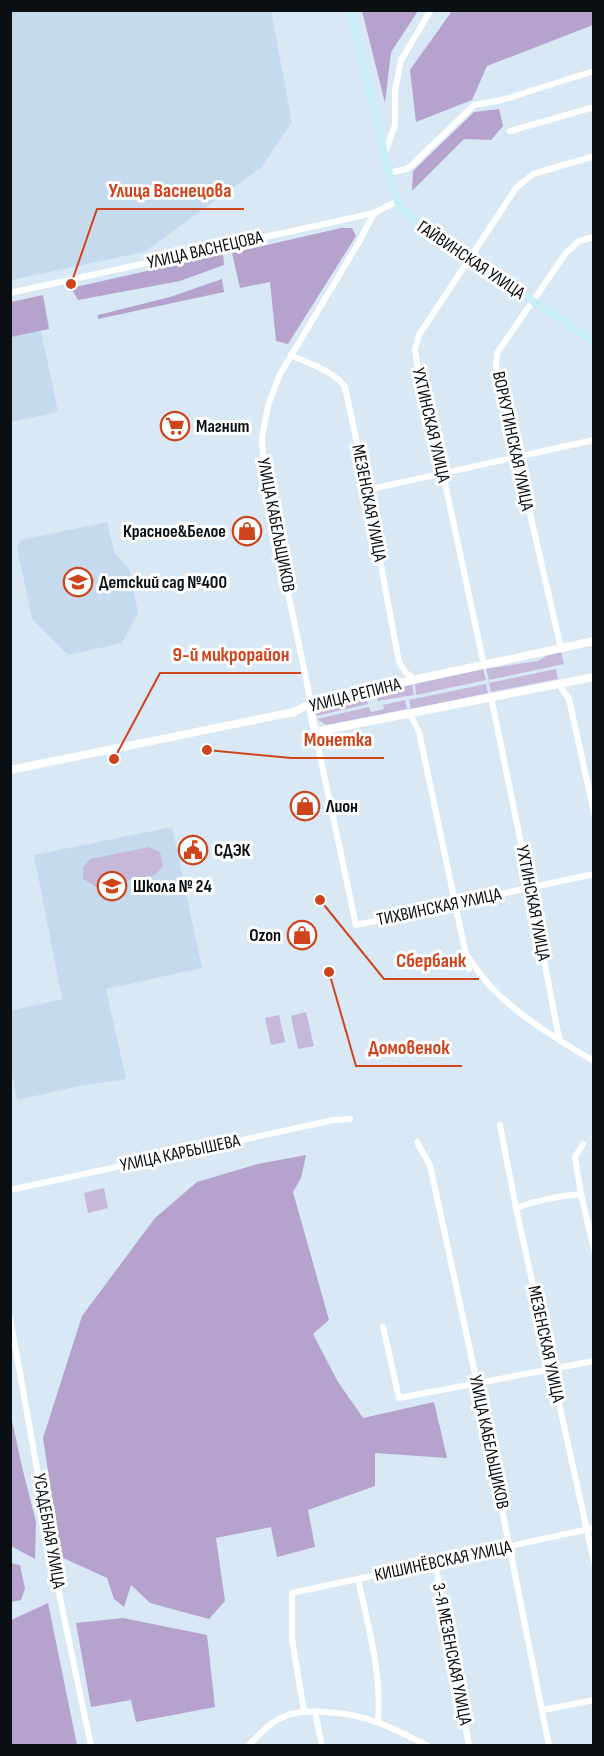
<svg xmlns="http://www.w3.org/2000/svg" width="604" height="1756" font-family="'Sofia Sans Condensed',sans-serif">
  <rect width="100%" height="100%" fill="#d8e8f5"/>
  <g fill="#c5dbed">
    <polygon points="10,11 271,11 292,122 261,168 144,252 11,280"/>
    <polygon points="39,321 58,412 11,422 10,327"/>
    <polygon points="107,522 114,552 130,570 138,612 122,643 68,655 32,619 17,547 21,540"/>
    <polygon points="172,827 202,968 106,989 126,1079 79,1086 17,1100 11,1069 10,1011 62,999 34,855"/>
  </g>
  <g fill="#c6b8d9">
    <polygon points="561,652 564,664 489,680 486,669 538,661 546,656"/>
    <polygon points="483,669 486,680 416,695 415,684"/>
    <polygon points="556,669 558,679 491,692 489,683"/>
    <polygon points="486,684 488,693 411,709 409,700"/>
    <polygon points="412,685 414,695 378,701 377,698 367,700 368,704 316,716 317,708 325,703"/>
    <polygon points="405,700 407,709 326,725 317,719 369,707 371,712 384,709 383,705"/>
    <polygon points="149,847 160,852 163,866 155,875 96,887 83,879 83,868 90,859"/>
    <polygon points="306,1012 314,1046 298,1049 291,1016"/>
    <polygon points="279,1015 285,1042 271,1045 265,1018"/>
    <polygon points="104,1188 108,1208 88,1213 84,1193"/>
  </g>
  <g fill="#b5a3cd">
    <polygon points="362,11 418,11 391,52 385,103"/>
    <polygon points="452,11 593,11 593,25 487,66 472,100 416,122 410,70"/>
    <polygon points="499,109 503,126 491,140 464,139 412,191 413,171 474,112"/>
    <polygon points="341,228 352,228 356,236 288,344 276,341 270,282 240,288 232,253"/>
    <polygon points="223,254 224,265 180,281 78,300 71,288"/>
    <polygon points="222,279 224,292 98,319 98,315 170,297"/>
    <polygon points="43,295 49,329 11,337 11,302"/>
    <polygon points="306,1155 301,1178 293,1192 329,1320 313,1334 338,1382 363,1418 434,1402 447,1458 375,1453 375,1486 308,1510 315,1547 277,1557 271,1527 216,1538 225,1601 209,1619 150,1603 131,1585 124,1607 114,1599 107,1578 61,1557 43,1438 82,1316 155,1218 197,1182 258,1164"/>
    <polygon points="10,1411 22,1467 36,1522 35,1559 11,1546"/>
    <polygon points="11,1563 20,1565 25,1589 21,1600 11,1602"/>
    <polygon points="48,1603 77,1745 11,1745 11,1620"/>
    <polygon points="123,1618 207,1635 215,1707 136,1722 131,1700 91,1707 76,1623"/>
  </g>
  <g fill="none" stroke-linecap="round" stroke-linejoin="round">
    <g stroke="#fff" stroke-width="6">
      <polyline points="510,131 594,107"/>
      <polyline points="384,155 395,125 395,91 401,60 431,10"/>
      <polyline points="388,173 406,169 412,165 474,105 502,100 594,71"/>
      <polyline points="10,293 374,213 397,201"/>
      <path d="M291,355C309,364 334,371 345,387L367,490L399,662L406,673L411,676"/>
      <polyline points="367,490 594,440"/>
      <polyline points="560,644 496,366 497,353 566,253 579,241 594,237"/>
      <polyline points="484,665 443,474 417,363 415,349 419,335 516,188 533,174 594,156"/>
      <polyline points="562,689 569,699 594,813"/>
      <polyline points="491,697 530,887 559,1038"/>
      <polyline points="311,703 264,476 262,437 268,406 279,376 359,242 374,213"/>
      <polyline points="412,718 419,732 469,969"/>
      <polyline points="315,732 356,925 594,874"/>
      <path d="M468,957C475,967 483,978 491,987C520,1017 558,1040 594,1061"/>
      <polyline points="500,1125 516,1208 594,1562"/>
      <polyline points="417,1142 430,1165 477,1383 549,1746"/>
      <polyline points="583,1144 575,1157 581,1194 594,1250"/>
      <polyline points="10,1190 334,1120 350,1119"/>
      <path d="M516,1208C537,1200 558,1196 581,1194"/>
      <polyline points="10,1317 59,1593 91,1746"/>
      <polyline points="383,1327 399,1398 594,1361"/>
      <polyline points="435,1562 469,1746"/>
      <path d="M358,1579C368,1626 382,1673 378,1722"/>
      <polyline points="543,1710 594,1700"/>
      <polyline points="304,1711 292,1639 292,1593 594,1528"/>
      <polyline points="315,1711 322,1746"/>
      <path d="M248,1746C259,1735 269,1723 283,1717C296,1711 310,1711 324,1712C364,1713 393,1728 428,1746"/>
    </g>
    <g stroke="#fff" stroke-width="8">
      <polyline points="311,703 311,712 315,732 594,677"/>
      <polyline points="10,770 294,712 311,703 324,699 594,641"/>
    </g>
    <path stroke="#c9eff6" stroke-width="8" d="M350,10L393,190C398,206 407,215 419,225L594,342"/>
  </g>
  <defs>
    <g id="supermarket-ring" transform="scale(1.5)"><circle r="9.5" fill="#fff" stroke="#ce451d" stroke-width="1.5"/><path d="M-6-5.5h2.5l.6 2H6L4.5 2H-2.5L-4.4-4H-6ZM-1.5 3.2a1.3 1.3 0 1 0 .1 0ZM3 3.2a1.3 1.3 0 1 0 .1 0Z" fill="#ce451d"/></g>
    <g id="shop-ring" transform="scale(1.5)"><circle r="9.5" fill="#fff" stroke="#ce451d" stroke-width="1.5"/><path d="M-5-2.5h2.3a2.7 3.5 0 0 1 5.4 0H5L5.5 6h-11ZM-1.5-2.5h3a1.5 2.3 0 0 0-3 0Z" fill="#ce451d"/></g>
    <g id="school-ring" transform="scale(1.5)"><circle r="9.5" fill="#fff" stroke="#ce451d" stroke-width="1.5"/><path d="M0-5L7-2L0 1L-7-2ZM-4 1L0 2.5L4 1V4Q0 6-4 4Z" fill="#ce451d"/></g>
    <g id="civic-ring" transform="scale(1.5)"><circle r="9.5" fill="#fff" stroke="#ce451d" stroke-width="1.5"/><path d="M-.6-6.5H3V-4.5H.6V-3L4-1V1h2V6H-6V1h2V-1L-.6-3ZM-1.2 2.5V6h2.4V2.5Z" fill="#ce451d"/></g>
  </defs>
  <g fill-rule="evenodd">
    <use href="#supermarket-ring" x="175" y="426"/>
    <use href="#shop-ring" x="247" y="531"/>
    <use href="#school-ring" x="78" y="582"/>
    <use href="#shop-ring" x="305" y="806"/>
    <use href="#civic-ring" x="193" y="850"/>
    <use href="#school-ring" x="112" y="886"/>
    <use href="#shop-ring" x="302" y="935"/>
  </g>
  <g text-anchor="middle" dominant-baseline="central" stroke-width="6" stroke-linejoin="round" paint-order="stroke">
    <g font-size="18" fill="#0a0f13" stroke="#fff">
      <text transform="translate(205 250) rotate(-13)">УЛИЦА ВАСНЕЦОВА</text>
      <text transform="translate(471 260) rotate(34)">ГАЙВИНСКАЯ УЛИЦА</text>
      <text transform="translate(431 425) rotate(77)">УХТИНСКАЯ УЛИЦА</text>
      <text transform="translate(513 441) rotate(78)">ВОРКУТИНСКАЯ УЛИЦА</text>
      <text transform="translate(369 503) rotate(79)">МЕЗЕНСКАЯ УЛИЦА</text>
      <text transform="translate(276 525) rotate(79)">УЛИЦА КАБЕЛЬЩИКОВ</text>
      <text transform="translate(355 695) rotate(-14)">УЛИЦА РЕПИНА</text>
      <text transform="translate(533 903) rotate(79)">УХТИНСКАЯ УЛИЦА</text>
      <text transform="translate(439 907) rotate(-12)">ТИХВИНСКАЯ УЛИЦА</text>
      <text transform="translate(180 1153) rotate(-12)">УЛИЦА КАРБЫШЕВА</text>
      <text transform="translate(546 1344) rotate(78)">МЕЗЕНСКАЯ УЛИЦА</text>
      <text transform="translate(489 1442) rotate(78)">УЛИЦА КАБЕЛЬЩИКОВ</text>
      <text transform="translate(49 1531) rotate(80)">УСАДЕБНАЯ УЛИЦА</text>
      <text transform="translate(443 1561) rotate(-12)">КИШИНЁВСКАЯ УЛИЦА</text>
      <text transform="translate(452 1654) rotate(79)">3-Я МЕЗЕНСКАЯ УЛИЦА</text>
    </g>
    <g font-size="18" font-weight="bold" fill="#0a0f13" stroke="#fff" text-anchor="start">
      <text x="196" y="426">Магнит</text>
      <text x="226" y="531" text-anchor="end">Красное&amp;Белое</text>
      <text x="99" y="582">Детский сад №400</text>
      <text x="326" y="806">Лион</text>
      <text x="214" y="850">СДЭК</text>
      <text x="133" y="886">Школа № 24</text>
      <text x="281" y="935" text-anchor="end">Ozon</text>
    </g>
  </g>
  <path fill="none" stroke="#ce451d" stroke-width="2" d="M71 284L97 209H244M114 759L160 673H301M207 750L291 758H384M320 900L384 979H479M329 972L356 1066H462"/>
  <g fill="#ce451d" stroke="#fff" stroke-width="2">
    <circle cx="71" cy="284" r="6"/>
    <circle cx="114" cy="759" r="6"/>
    <circle cx="207" cy="750" r="6"/>
    <circle cx="320" cy="900" r="6"/>
    <circle cx="329" cy="972" r="6"/>
  </g>
  <g font-size="20" text-anchor="middle" font-weight="bold" fill="#ce451d" stroke="#fff" stroke-width="6" stroke-linejoin="round" paint-order="stroke">
    <text x="170" y="197">Улица Васнецова</text>
    <text x="231" y="661">9-й микрорайон</text>
    <text x="338" y="746">Монетка</text>
    <text x="431" y="967">Сбербанк</text>
    <text x="409" y="1054">Домовенок</text>
  </g>
  <rect width="604" height="1756" fill="none" stroke="#0a0f13" stroke-width="24"/>
</svg>
